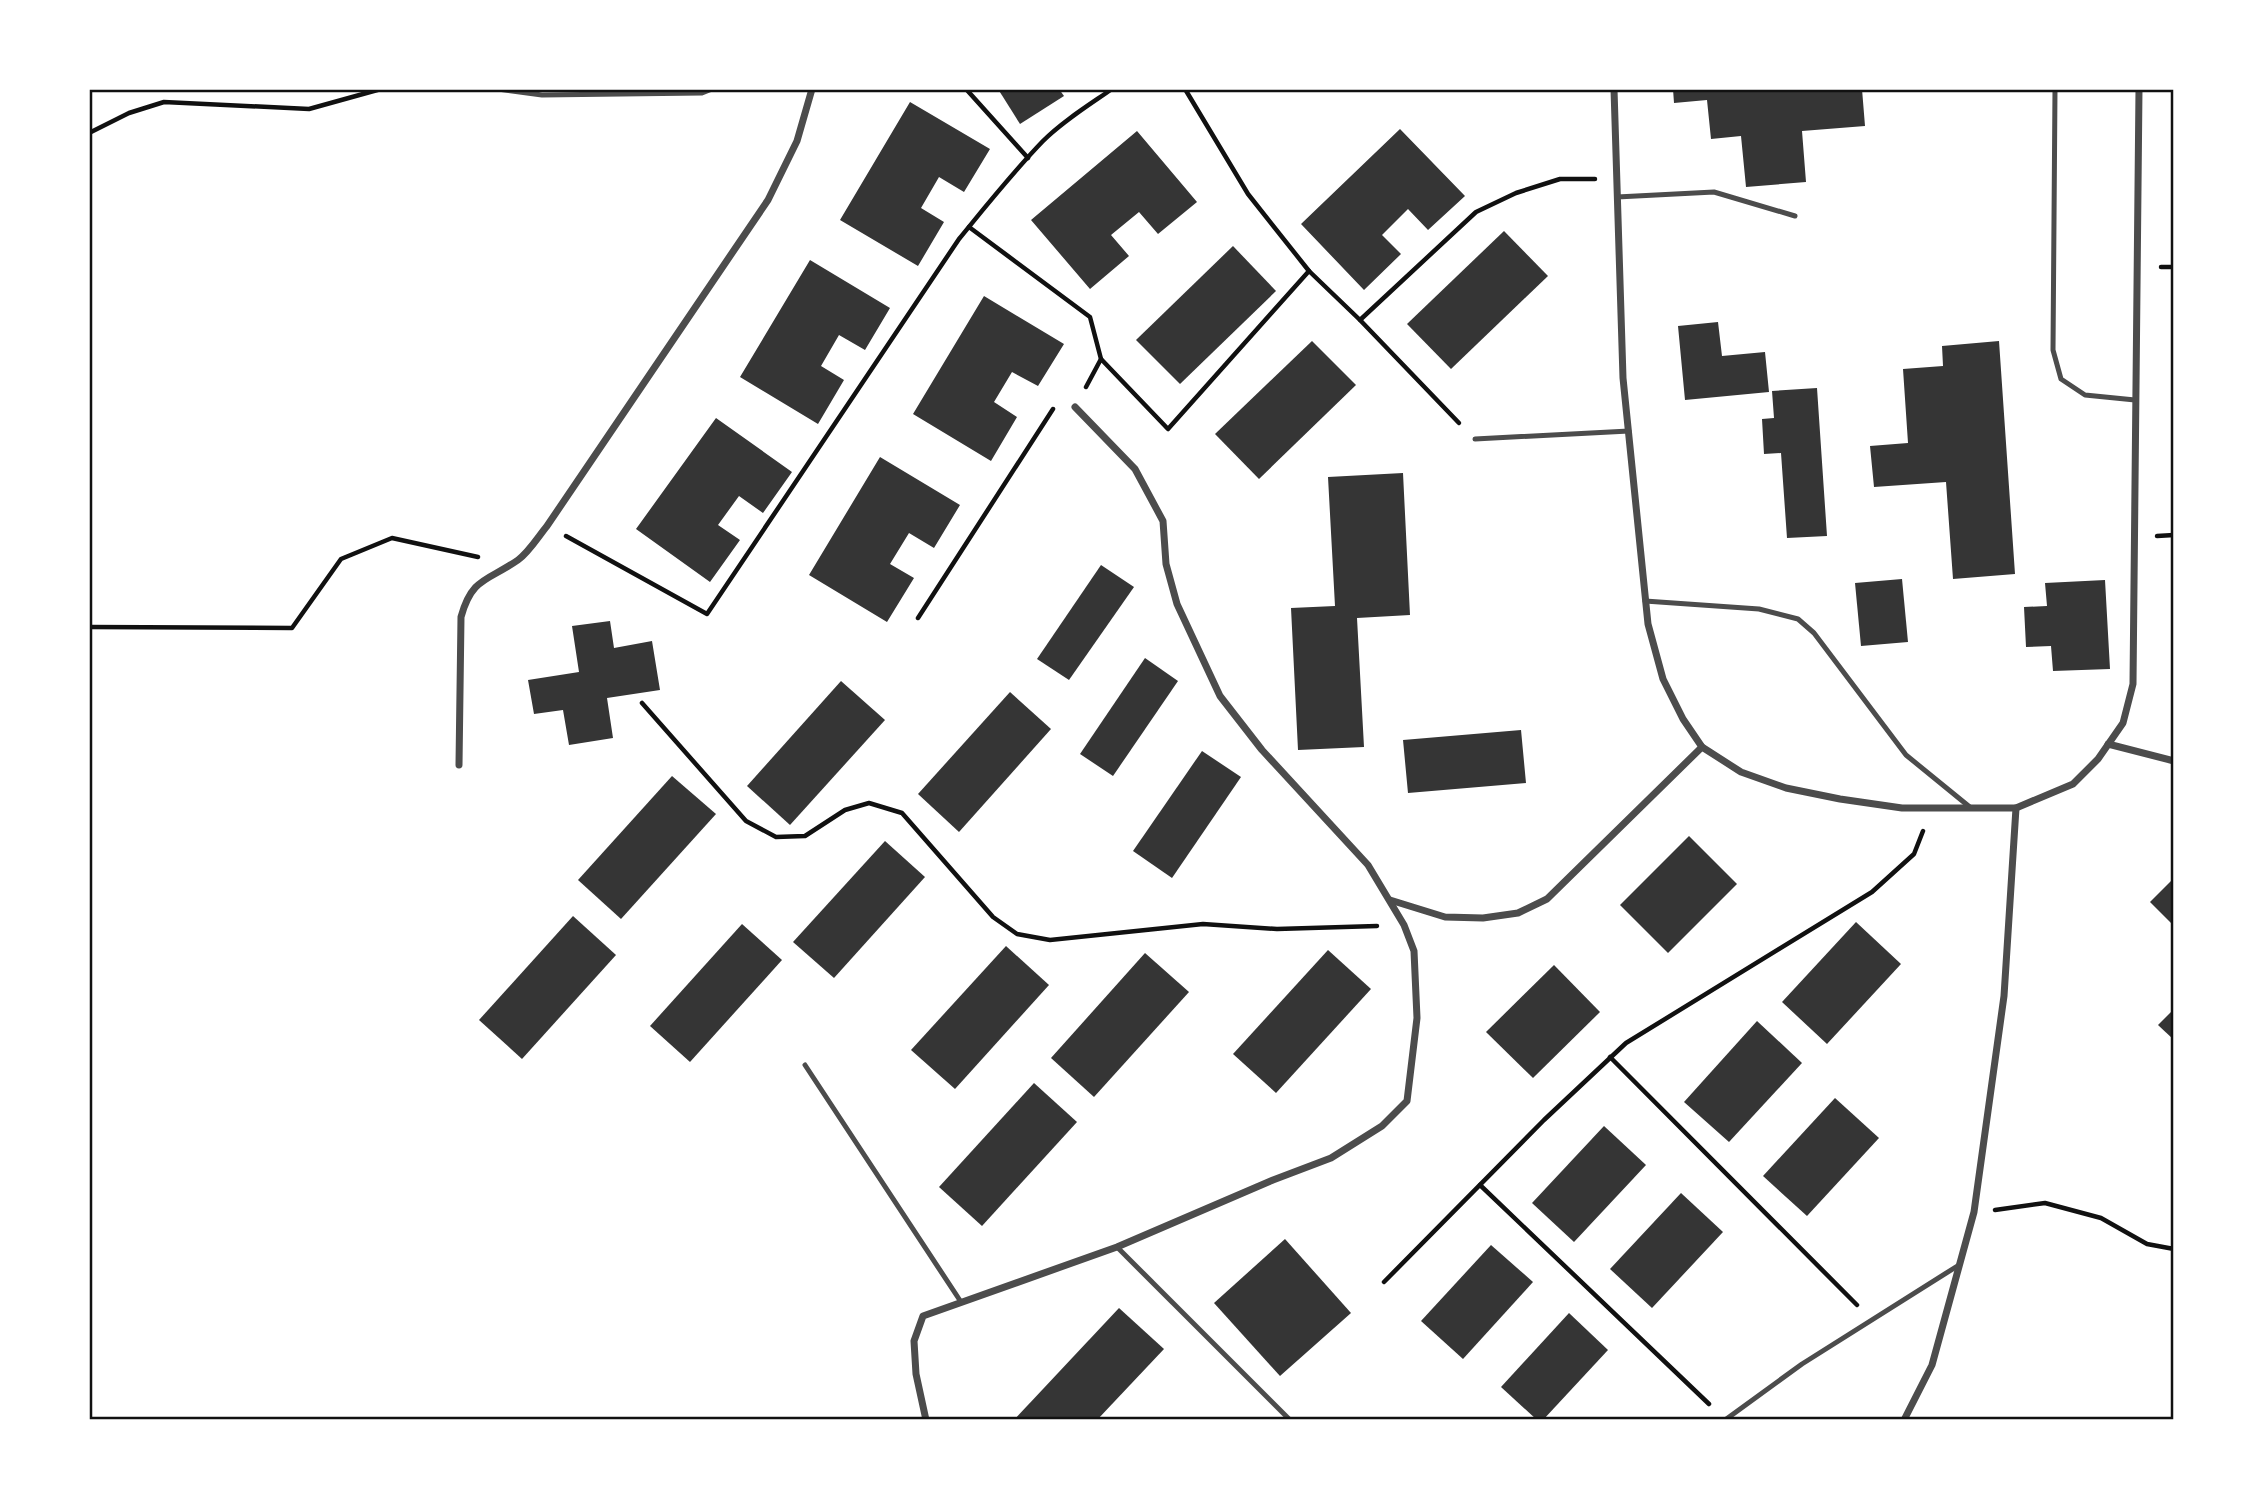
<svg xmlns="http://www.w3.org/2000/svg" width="2263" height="1509" font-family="'Source Sans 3',sans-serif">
<rect width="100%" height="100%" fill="#fff"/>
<g fill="#353535">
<polygon points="998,89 1059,89 1064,96 1020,124"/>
<polygon points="1673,89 1862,89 1865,126 1802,131 1806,182 1746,187 1741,136 1711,139 1707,100 1674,103"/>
<polygon points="910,102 990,149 964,192 939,177 921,208 944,222 918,266 840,220"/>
<polygon points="1400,129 1465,196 1428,230 1408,209 1382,235 1401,254 1364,290 1301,224"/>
<polygon points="1137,131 1197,202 1158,234 1139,212 1111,235 1129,256 1090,289 1031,220"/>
<polygon points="1504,231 1548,276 1451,369 1407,324"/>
<polygon points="1233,246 1276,291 1180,384 1136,340"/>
<polygon points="810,260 890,308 865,350 839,335 821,366 844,380 818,424 740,377"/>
<polygon points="984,296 1064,344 1038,386 1012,372 994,402 1017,417 991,461 913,414"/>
<polygon points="1718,322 1722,356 1765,352 1769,392 1685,400 1678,326"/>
<polygon points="1312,341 1356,385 1259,479 1215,434"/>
<polygon points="1999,341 2015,574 1953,579 1946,482 1874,487 1870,446 1908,443 1903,369 1943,366 1942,346"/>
<polygon points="1817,388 1827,536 1787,538 1781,453 1764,454 1762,419 1774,418 1772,391"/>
<polygon points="716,418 792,472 763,513 739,496 718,525 740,540 710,582 636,529"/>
<polygon points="880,457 960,505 934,548 909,533 890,564 914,578 887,622 809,575"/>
<polygon points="1403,473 1410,615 1357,618 1364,747 1298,750 1291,608 1335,606 1328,477"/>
<polygon points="1101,565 1134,587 1069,680 1037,659"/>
<polygon points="1902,579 1908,642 1861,646 1855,583"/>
<polygon points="2105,580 2110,669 2053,671 2051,646 2026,647 2024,607 2047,606 2045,583"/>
<polygon points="610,621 614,648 652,641 660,690 607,698 613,738 569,745 563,710 534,714 528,680 579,672 572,626"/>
<polygon points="1145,658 1178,681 1113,776 1080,754"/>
<polygon points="841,681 885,720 790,825 747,786"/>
<polygon points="1010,692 1051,729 959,832 918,794"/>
<polygon points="1521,730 1526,783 1408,793 1403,740"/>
<polygon points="1202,751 1241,777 1172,878 1133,851"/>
<polygon points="672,776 716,814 621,919 578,880"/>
<polygon points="1689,836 1737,884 1668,953 1620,905"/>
<polygon points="885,841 925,877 834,978 793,942"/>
<polygon points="2174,878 2174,926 2150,902"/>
<polygon points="573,916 616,955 522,1059 479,1020"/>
<polygon points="1856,922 1901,964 1827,1044 1782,1002"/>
<polygon points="742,924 782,960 690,1062 650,1026"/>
<polygon points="1006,946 1049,985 955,1089 911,1050"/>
<polygon points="1328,950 1371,989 1276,1093 1233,1054"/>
<polygon points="1145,953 1189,992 1094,1097 1051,1058"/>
<polygon points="1554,965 1600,1012 1533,1078 1486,1032"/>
<polygon points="2174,1009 2174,1040 2158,1025"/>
<polygon points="1757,1021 1802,1063 1729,1142 1684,1102"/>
<polygon points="1034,1083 1077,1122 982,1226 939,1187"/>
<polygon points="1835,1098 1879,1138 1807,1216 1763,1176"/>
<polygon points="1604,1126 1646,1165 1574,1242 1532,1203"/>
<polygon points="1681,1193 1723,1232 1652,1308 1610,1269"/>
<polygon points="1285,1239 1351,1313 1280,1376 1214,1303"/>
<polygon points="1491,1245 1533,1282 1463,1359 1421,1321"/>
<polygon points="1119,1308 1164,1349 1097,1420 1014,1420"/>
<polygon points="1569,1313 1608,1350 1543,1420 1537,1420 1501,1387"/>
</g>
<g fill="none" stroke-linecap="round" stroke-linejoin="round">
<g stroke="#111" stroke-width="4.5">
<polyline points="966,89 1028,158"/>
<polyline points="1185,89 1248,194 1309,271"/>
<polyline points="89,133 129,113 164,102 309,109 381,89"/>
<polyline points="969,227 1090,317 1101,359"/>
<polyline points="2161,267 2174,267"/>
<polyline points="1360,320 1459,423"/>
<polyline points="1086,387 1101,359 1168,429 1309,271 1360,320 1476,212 1516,193 1560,179 1595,179"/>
<path d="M 566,536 L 707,614 L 959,239 C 986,206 1013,172 1043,141 C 1063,121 1089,105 1112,89"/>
<polyline points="2157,536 2174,535"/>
<polyline points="918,618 1053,409"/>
<polyline points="89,627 292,628 341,559 392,538 478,557"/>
<polyline points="642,703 746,821 776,837 805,836 845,810 869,803 902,813 993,917 1017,934 1050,940 1203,924 1277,929 1377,926"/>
<polyline points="1610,1057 1857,1305"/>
<polyline points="1480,1185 1709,1404"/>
<polyline points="1995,1210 2045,1203 2101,1218 2147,1244 2174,1249"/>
<polyline points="1384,1282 1544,1120 1626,1043 1872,892 1914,854 1923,831"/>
</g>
<g stroke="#4c4c4c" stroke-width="5">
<polyline points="498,89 542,95 702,93 712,89"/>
<polyline points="2055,89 2053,350 2061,379 2085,395 2135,400"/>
<polyline points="1617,197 1714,192 1795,216"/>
<polyline points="1475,439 1629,431"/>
<polyline points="1645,601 1759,609 1798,619 1814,633 1906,755 1971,808"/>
<polyline points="805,1065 961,1302"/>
<polyline points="1117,1247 1290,1420"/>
<polyline points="1725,1420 1802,1364 1959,1265"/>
</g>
<g stroke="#4c4c4c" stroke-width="7">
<polyline points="1614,89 1623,378 1648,624 1663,679 1683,719 1702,747 1741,772 1786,788 1840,799 1902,808 2016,808 2073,784 2098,759 2123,723 2133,684 2139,89"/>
<polyline points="2108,744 2174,761"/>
<path d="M 459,765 L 461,617 C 472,577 488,581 518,560 C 529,552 538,537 547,526 L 768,200 L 797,141 L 812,89"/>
<polyline points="1390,900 1445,917 1483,918 1518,913 1547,899 1702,747"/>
<polyline points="926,1420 916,1374 914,1341 923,1316 1117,1247 1273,1180 1331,1158 1382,1126 1407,1101 1417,1018 1414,951 1404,925 1368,865 1262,750 1220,696 1177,604 1166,564 1163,521 1135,469 1075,407"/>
<polyline points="1904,1420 1932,1365 1974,1212 2004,996 2016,808"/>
</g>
</g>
<rect width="2263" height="1509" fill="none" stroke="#ffffff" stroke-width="182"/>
<rect x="91" y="91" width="2081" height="1327" fill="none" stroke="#111" stroke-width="2.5"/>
</svg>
